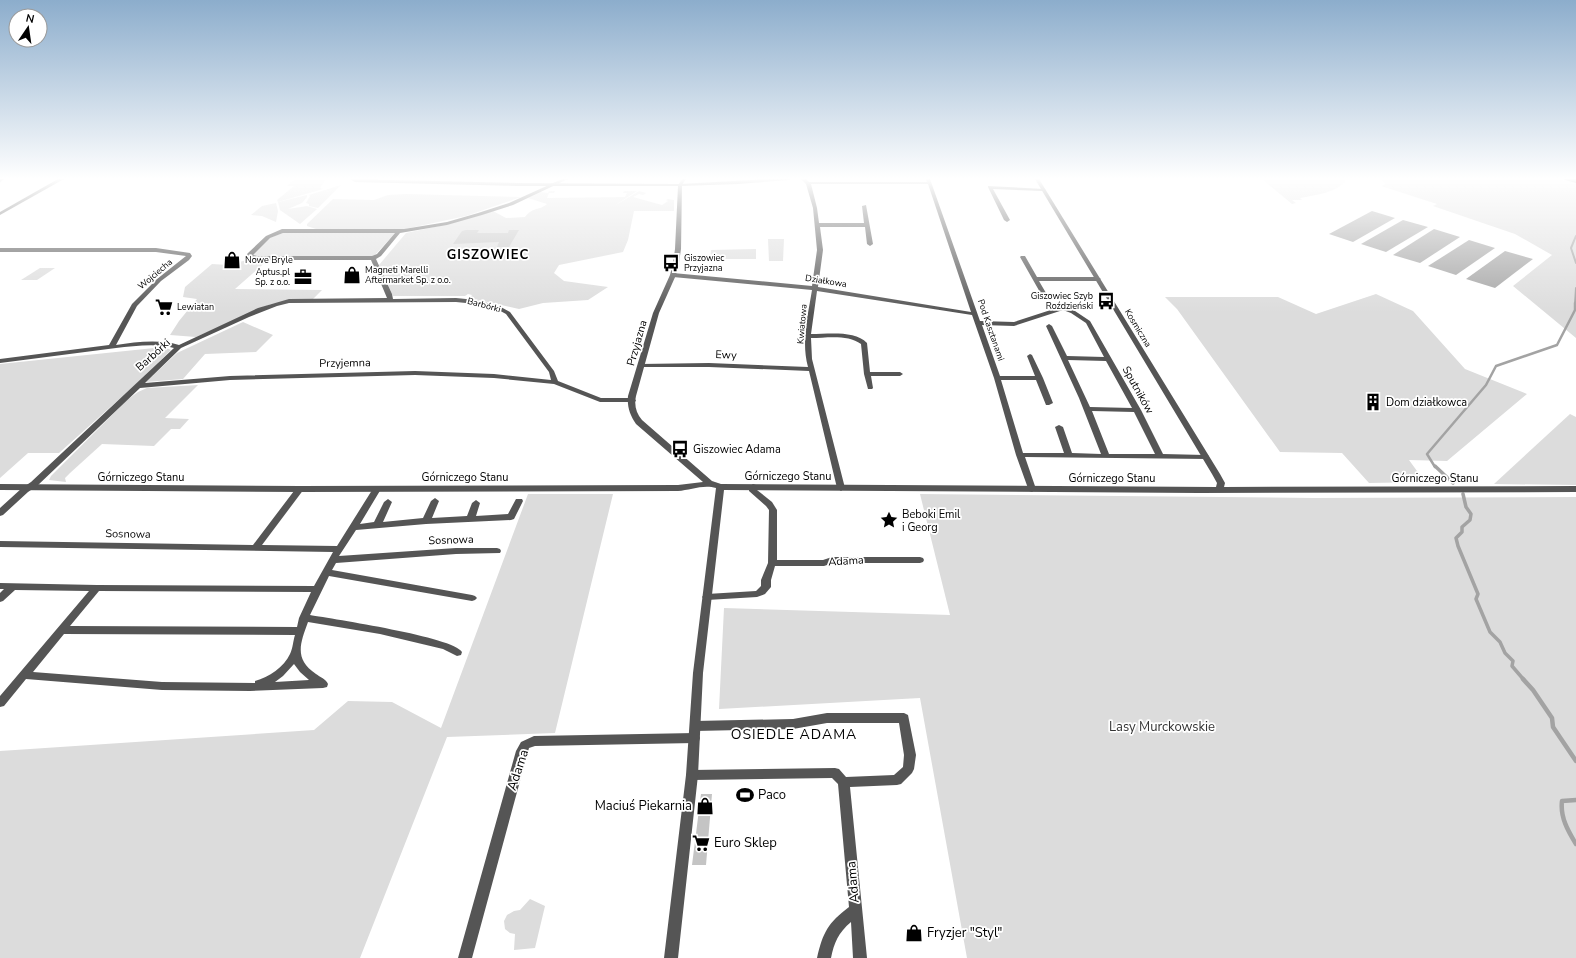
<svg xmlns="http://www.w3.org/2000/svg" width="1576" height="958" font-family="'Nunito Sans',sans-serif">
<rect width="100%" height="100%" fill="#fff"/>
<g fill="#dcdcdc">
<polygon points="295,179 326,179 320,188 323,189 278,202 277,200 294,186 287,186"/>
<path d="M 1262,179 L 1347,179 C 1338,193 1315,195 1300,198 L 1302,200 L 1292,200 L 1296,203 L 1292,204 Z"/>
<polygon points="1382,179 1557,179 1576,183 1576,338 1513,286 1552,255 1515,234 1433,206 1437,204 1381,186 1385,184"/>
<polygon points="341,185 318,208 309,206 309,204 306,203 310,196 309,195"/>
<path d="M 549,191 L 555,191 L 554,193 L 549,193 L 547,198 L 625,197 L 627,193 L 623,193 L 624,191 L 637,191 L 614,206 L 639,191 L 646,193 L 643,195 L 639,194 L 633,197 L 662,205 L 668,201 L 666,200 L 668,199 L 674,200 L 674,211 L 634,211 L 628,240 L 623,252 L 559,265 L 554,273 L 564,281 L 608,287 L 588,300 L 543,303 L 519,309 L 470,298 L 472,295 L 468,294 L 465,296 L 393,296 L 379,265 L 406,233 L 449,224 L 493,211 L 506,218 L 525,217 C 534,206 539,211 547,204 L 528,198 L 540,192 L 548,193 Z"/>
<polygon points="307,195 307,197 302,203 288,209 307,206 317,209 300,224 280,210 278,202"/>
<polygon points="388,195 406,194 521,197 466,216 405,229 316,229 307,226 307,224 333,199 374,200"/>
<polygon points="276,203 278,211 276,222 262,216 251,215 262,206"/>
<polygon points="283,233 395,233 375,255 371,257 257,257 252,255 269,238"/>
<polygon points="768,239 784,239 783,261 769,261"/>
<polygon points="756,249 756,259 710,259 711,250"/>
<polygon points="247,260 268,260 235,289 322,290 313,299 271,304 196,337 170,335 179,321 197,299 183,297 185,287 212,264 228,265"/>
<polygon points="40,268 55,268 37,280 21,280"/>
<polygon points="1376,294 1413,311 1465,369 1527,394 1447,461 1409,460 1425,482 1369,483 1342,453 1280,452 1177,309 1165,297 1278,297 1316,314"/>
<polygon points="243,322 273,335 256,352 205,354 183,379 146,382 177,353"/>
<polygon points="164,347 171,350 135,385 59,453 28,453 0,478 0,364"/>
<polygon points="198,385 165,418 189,419 180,429 171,429 154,446 102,444 70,473 65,478 66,482 49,480 51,476 127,400 138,392 147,388"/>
<polygon points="1570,414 1576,417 1576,485 1494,484"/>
<polygon points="528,494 613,494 555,733 447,737 360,958 0,958 0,751 314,730 348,701 392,702 441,728"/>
<polygon points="920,494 1313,498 1576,497 1576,958 967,958 920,698 719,709 724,608 950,615"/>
<polygon points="530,899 545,906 535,948 514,950 515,934 510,933 505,929 504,921 507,915 514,911 520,910"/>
</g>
<g fill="#a3a3a3">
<polygon points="1372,211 1395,218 1353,242 1329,234"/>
<polygon points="1403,220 1428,227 1386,252 1361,244"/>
<polygon points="1434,229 1460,237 1420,263 1393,255"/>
<polygon points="1469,240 1495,248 1456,275 1428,266"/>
<polygon points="1505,251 1533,259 1495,288 1466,279"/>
</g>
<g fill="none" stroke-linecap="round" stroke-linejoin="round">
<g stroke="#a3a3a3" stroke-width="2">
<polyline points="1576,236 1571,248 1576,263"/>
<polyline points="1575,304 1576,288"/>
</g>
<polyline stroke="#a3a3a3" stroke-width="2.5" points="1435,467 1427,454 1486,385 1496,366 1557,345 1575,310 1575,303"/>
<g stroke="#a3a3a3" stroke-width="3.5">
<polyline points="1435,466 1453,483"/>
<polyline points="1463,494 1466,507 1471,514 1470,520 1462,527 1462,532 1456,538 1458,546 1478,594 1476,599 1490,632 1500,642 1505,653 1513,661 1512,666 1524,680"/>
</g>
<g stroke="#a3a3a3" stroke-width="4.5">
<polyline points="1523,679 1533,690 1552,718 1553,727 1576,761"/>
<path d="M 1576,800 L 1562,801 C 1560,817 1568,831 1576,844"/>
</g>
</g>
<g fill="#c4c4c4">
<polygon points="466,230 479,230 477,233 508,233 509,230 519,230 509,247 497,247 499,242 453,244 462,231"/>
<polygon points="701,794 712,794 706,865 692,865"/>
</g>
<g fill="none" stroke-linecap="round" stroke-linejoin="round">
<g stroke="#dbdbdb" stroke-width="2">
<polygon id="primary" points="0,179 4,179 0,182"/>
</g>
<g stroke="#dbdbdb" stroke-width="2">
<polygon id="motorway" points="1564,179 1576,179 1576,183 1565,180"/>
</g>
<g fill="#555" fill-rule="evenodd">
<polygon points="58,179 64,179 0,215 0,212"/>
<path d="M 562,179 L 568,179 L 513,205 L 482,215 L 447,225 L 400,233 L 381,256 L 376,259 L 392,294 L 393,299 L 456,298 L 476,300 L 499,306 L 510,312 L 554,371 L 558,381 L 601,398 L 632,398 L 636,400 L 635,402 L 600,402 L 554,384 L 494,378 L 415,375 L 230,380 L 140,388 L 37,486 L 28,492 L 3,515 L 0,516 L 0,508 L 22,488 L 31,482 L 174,348 C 157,343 134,346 116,348 C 77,353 39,358 0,363 L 0,359 L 109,345 L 132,304 L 157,279 L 186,256 L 156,252 L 0,252 L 0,248 L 156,248 L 190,253 L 192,256 L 189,260 L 161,281 L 137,306 L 116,345 C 136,342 159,339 179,345 L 258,308 L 289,299 L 387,298 L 371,260 L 256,260 L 247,256 L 247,254 L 266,236 L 282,229 L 404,229 L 447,222 L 478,213 L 509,203 ZM 283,233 L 395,233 L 377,254 L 372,256 L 257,256 L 253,255 L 270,238 ZM 456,302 L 476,304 L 495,308 L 506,314 L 549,372 L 551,380 L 494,374 L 415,371 L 230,376 L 145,383 L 181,348 L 249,317 L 277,306 L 289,303 Z"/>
<polygon points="769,179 791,179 789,180 738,184 680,186 678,185 680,184"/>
<path d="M 801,179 L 806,179 L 809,182 L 927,182 L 926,179 L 930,179 L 980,321 L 1014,322 L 1063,306 L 1075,311 L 1090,321 L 1141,410 L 1163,454 L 1205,455 L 1208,455 L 1209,457 L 1208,459 L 1025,457 L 1036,489 L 1032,492 L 1029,491 L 1016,455 L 994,378 L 972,315 L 817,291 L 811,334 C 828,334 855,330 867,343 L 870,372 L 900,372 L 903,374 L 900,376 L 871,376 L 873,388 L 872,389 L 868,389 L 864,374 L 861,344 C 848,334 826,338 811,338 L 812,359 L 845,488 L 841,491 L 837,488 L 809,371 L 709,367 L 638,367 L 638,365 L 640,364 L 709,363 L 808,367 C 801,342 808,315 812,290 L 673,277 L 670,275 L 673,273 L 812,286 L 817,250 L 813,208 L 806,184 ZM 811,184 L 928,184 L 971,312 L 818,287 L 823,250 L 820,227 L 865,227 L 867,244 L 870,246 L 873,244 L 866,205 L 862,206 L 864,223 L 819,223 L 817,208 ZM 1063,310 L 1071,313 L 1086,323 L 1104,357 L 1067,356 L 1052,326 L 1049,324 L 1046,326 L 1079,398 L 1101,454 L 1072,453 L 1063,427 L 1059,425 L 1055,427 L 1064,453 L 1023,453 L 1001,380 L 1036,380 L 1046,405 L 1049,405 L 1053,403 L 1043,378 L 1032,355 L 1030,354 L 1027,356 L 1035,376 L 1000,376 L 982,325 L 1014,326 ZM 1068,360 L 1106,361 L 1132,408 L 1090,407 ZM 1092,411 L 1134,412 L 1155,454 L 1109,454 Z"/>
<polygon points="988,186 1044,189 1046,190 1044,191 993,189 1010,220 1007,222 1004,220 988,187"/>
<polygon points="1021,256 1025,256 1037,277 1098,277 1101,279 1098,281 1039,281 1046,293 1045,294 1041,294 1020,257"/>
<polygon points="753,484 756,485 757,490 772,502 777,510 777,560 823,560 832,557 920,557 923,558 924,560 923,562 920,563 833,563 824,566 775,566 771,580 771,587 765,594 757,597 707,600 704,599 702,597 704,595 707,594 756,591 761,586 761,580 768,563 769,510 766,506 749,491 749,487"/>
<path d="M 300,486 L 304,489 L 262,545 L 337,546 L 374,487 L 377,486 L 381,489 L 360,524 L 374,522 L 384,502 L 388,499 L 392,502 L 383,522 L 423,518 L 431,501 L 435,498 L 439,501 L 432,518 L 467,516 L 472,503 L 476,500 L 480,503 L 476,516 L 508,514 L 516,499 L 522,499 L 523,501 L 514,519 L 511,520 L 426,524 L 356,530 L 339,556 L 456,548 L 497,548 L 500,549 L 501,551 L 500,553 L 456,554 L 336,563 L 332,570 L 472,595 L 475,596 L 477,598 L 475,600 L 472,601 L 329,576 L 310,615 C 333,619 454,637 462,652 L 461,655 L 457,656 L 443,649 L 380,634 L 308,622 C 300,644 294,659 316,674 C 320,677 326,679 328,684 L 327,687 L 323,688 L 250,691 L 162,690 L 26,679 L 4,706 L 0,707 L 0,696 L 89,591 L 15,590 L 3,601 L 0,602 L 0,593 L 4,589 L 0,589 L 0,583 L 97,585 L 314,586 L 333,552 L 0,547 L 0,541 L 253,545 L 297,487 ZM 99,591 L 311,592 L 299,618 L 297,627 L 70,626 ZM 64,634 L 295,635 C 293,641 293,648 290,654 C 284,667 269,677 255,681 L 255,683 L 162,682 L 33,672 ZM 294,664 L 300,672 L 309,680 L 275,682 L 283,676 Z"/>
<path d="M 827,713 L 904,713 L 908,715 L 916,755 L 914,769 L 912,773 L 901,784 L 897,785 L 850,787 L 867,958 L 853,958 L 851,922 C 838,933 834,943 831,958 L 817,958 C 823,932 828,923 849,907 L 838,784 L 832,778 L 692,780 L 688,779 L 686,775 L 688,771 L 692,770 L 835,768 L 839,769 L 846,777 L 894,775 L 903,767 L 904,755 L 899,723 L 827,723 L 793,729 L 695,731 L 691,729 L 690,726 L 691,723 L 695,721 L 793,719 Z"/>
<polygon points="695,733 699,735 700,738 699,741 695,743 535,746 529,748 472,958 458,958 516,751 521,742 534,736"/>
</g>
<path fill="#555" fill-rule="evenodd" d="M 350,179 L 517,183 L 679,184 L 682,179 L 686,179 L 682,185 L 681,249 L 679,263 L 676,275 L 659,313 L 636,396 C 634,405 636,413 642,420 L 712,481 L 721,484 L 1216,487 L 1217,483 L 1212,474 L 1035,179 L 1039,179 L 1220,474 L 1225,483 L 1224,487 L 1576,486 L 1576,492 L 1199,493 L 724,490 L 703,673 L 698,775 L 678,958 L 664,958 L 686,775 L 693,673 L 716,488 C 704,484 690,490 678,491 L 300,492 L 0,490 L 0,484 L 300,486 L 678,485 L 703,482 L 636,424 C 630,415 627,407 628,396 L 653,313 L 670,275 L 673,263 L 675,249 L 678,186 L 517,186 L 355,182 Z"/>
<use href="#primary" fill="#000" fill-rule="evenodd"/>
<use href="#motorway" fill="#000" fill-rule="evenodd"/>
</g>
<linearGradient id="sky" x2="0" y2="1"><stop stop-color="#8cadcc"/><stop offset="0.57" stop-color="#fff"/><stop offset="1" stop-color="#fff" stop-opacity="0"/></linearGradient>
<rect width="1576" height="313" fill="url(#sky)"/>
<defs>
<g id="shop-bare" transform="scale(1.38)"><path d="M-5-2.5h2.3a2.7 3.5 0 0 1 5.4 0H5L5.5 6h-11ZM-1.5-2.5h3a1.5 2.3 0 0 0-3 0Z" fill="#000" stroke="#fff" stroke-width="2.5" paint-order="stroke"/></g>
<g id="bus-bare" transform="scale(1.38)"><path d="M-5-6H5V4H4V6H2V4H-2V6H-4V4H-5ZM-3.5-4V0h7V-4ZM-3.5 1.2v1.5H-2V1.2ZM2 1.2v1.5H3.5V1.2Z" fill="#000" stroke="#fff" stroke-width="2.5" paint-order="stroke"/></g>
<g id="office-bare" transform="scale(1.38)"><path d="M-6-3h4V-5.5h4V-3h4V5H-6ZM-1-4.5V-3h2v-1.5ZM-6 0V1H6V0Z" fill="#000" stroke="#fff" stroke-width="2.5" paint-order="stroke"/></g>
<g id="supermarket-bare" transform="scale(1.38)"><path d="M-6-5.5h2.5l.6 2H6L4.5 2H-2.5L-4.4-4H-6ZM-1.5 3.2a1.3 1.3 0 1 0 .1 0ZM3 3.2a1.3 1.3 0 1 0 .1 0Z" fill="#000" stroke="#fff" stroke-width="2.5" paint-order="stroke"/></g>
<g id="building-bare" transform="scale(1.38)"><path d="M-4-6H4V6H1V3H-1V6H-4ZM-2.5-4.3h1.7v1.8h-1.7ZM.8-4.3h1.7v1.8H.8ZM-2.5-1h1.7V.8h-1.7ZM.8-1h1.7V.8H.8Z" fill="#000" stroke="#fff" stroke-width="2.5" paint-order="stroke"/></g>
<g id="sight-bare" transform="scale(1.38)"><path d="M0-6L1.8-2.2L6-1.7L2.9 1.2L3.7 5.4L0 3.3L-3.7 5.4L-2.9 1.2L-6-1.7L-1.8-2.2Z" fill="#000" stroke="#fff" stroke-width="2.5" paint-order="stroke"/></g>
<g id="stadium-bare" transform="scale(1.38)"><path d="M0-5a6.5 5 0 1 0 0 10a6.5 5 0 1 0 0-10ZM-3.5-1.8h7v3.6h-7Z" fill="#000" stroke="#fff" stroke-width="2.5" paint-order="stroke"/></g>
</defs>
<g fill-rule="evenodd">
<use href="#shop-bare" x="232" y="260"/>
<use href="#bus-bare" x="671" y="263"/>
<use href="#shop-bare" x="352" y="275"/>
<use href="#office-bare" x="303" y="277"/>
<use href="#bus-bare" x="1106" y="301"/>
<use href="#supermarket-bare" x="164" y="307"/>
<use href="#building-bare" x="1373" y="402"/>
<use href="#bus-bare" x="680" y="449"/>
<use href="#sight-bare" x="889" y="520"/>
<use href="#stadium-bare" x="745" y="795"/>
<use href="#shop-bare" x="705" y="806"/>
<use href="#supermarket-bare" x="701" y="843"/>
<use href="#shop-bare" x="914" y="933"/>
</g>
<g text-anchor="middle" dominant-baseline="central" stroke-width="3.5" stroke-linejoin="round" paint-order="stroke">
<g font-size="9" fill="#000" stroke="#fff" text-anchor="start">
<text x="684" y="258">Giszowiec<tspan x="684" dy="10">Przyjazna</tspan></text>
<text x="245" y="260">Nowe Bryle</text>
<text x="365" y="270">Magneti Marelli<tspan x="365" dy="10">Aftermarket Sp. z o.o.</tspan></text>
<text x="290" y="272" text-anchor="end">Aptus.pl<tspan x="290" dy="10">Sp. z o.o.</tspan></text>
<text x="1093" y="296" text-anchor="end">Giszowiec Szyb<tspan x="1093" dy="10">Roździeński</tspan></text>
<text x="177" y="307">Lewiatan</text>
</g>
<g font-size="9" fill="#000" stroke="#fff">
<text transform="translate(155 274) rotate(-40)">Wojciecha</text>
<text transform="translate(826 281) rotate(9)">Działkowa</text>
<text transform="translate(484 305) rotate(15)">Barbórki</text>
<text transform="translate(802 324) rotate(-85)">Kwiatowa</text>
<text transform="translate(1138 328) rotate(59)">Kosmiczna</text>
<text transform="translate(991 330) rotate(71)">Pod Kasztanami</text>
</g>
<g font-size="11" fill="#000" stroke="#fff">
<text transform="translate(637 343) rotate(-74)">Przyjazna</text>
<text transform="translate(153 355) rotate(-42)">Barbórki</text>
<text transform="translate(726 355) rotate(2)">Ewy</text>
<text transform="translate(345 363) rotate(-1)">Przyjemna</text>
<text transform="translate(1138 390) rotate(61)">Sputników</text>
<text x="788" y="476">Górniczego Stanu</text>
<text x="141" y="477">Górniczego Stanu</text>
<text x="465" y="477">Górniczego Stanu</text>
<text x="1112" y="478">Górniczego Stanu</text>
<text x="1435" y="478">Górniczego Stanu</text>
<text transform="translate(128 534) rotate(1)">Sosnowa</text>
<text transform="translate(451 540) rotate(-2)">Sosnowa</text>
<text transform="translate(846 561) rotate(-3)">Adama</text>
</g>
<g font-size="11" fill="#000" stroke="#fff" text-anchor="start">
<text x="1386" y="402">Dom działkowca</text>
<text x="693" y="449">Giszowiec Adama</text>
<text x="902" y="514">Beboki Emil<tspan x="902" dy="13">i Georg</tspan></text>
</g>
<g font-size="13" font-weight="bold" letter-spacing="1" fill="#000" stroke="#fff">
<text x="488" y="255">GISZOWIEC</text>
</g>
<g font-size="13" fill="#333" stroke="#fff">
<text x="1162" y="727">Lasy Murckowskie</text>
</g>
<g font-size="13" fill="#000" stroke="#fff">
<text transform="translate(518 770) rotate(-72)">Adama</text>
<text transform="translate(853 882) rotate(-95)">Adama</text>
</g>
<g font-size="13" fill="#000" stroke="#fff" text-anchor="start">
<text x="758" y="795">Paco</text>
<text x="692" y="806" text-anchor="end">Maciuś Piekarnia</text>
<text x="714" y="843">Euro Sklep</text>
<text x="927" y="933">Fryzjer "Styl"</text>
</g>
<g font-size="14" letter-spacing="1" fill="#000" stroke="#fff">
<text x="794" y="734">OSIEDLE ADAMA</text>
</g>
</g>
<g transform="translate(28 28) rotate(13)"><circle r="19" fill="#ffffff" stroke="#999999"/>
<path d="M0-3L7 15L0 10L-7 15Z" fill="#000000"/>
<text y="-6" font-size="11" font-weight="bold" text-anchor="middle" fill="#000000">N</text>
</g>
</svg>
